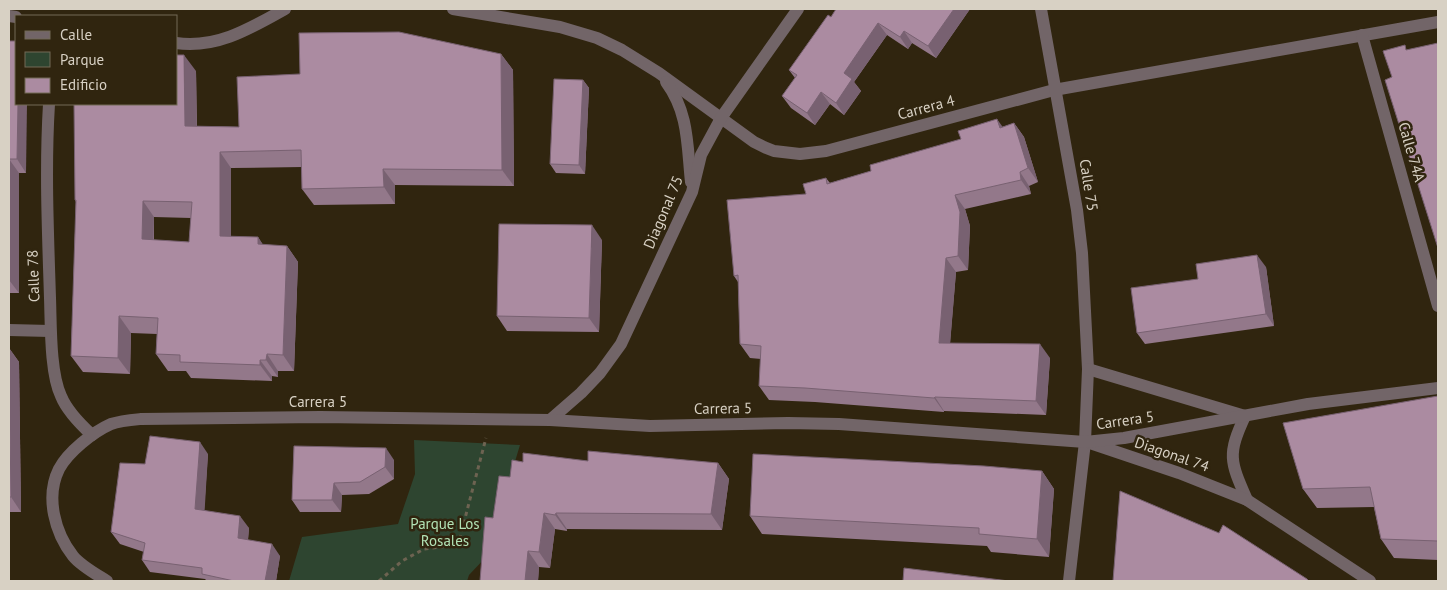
<svg xmlns="http://www.w3.org/2000/svg" width="1447" height="590" font-family="'PT Sans',sans-serif">
<rect width="100%" height="100%" fill="#30250f"/>
<polygon fill="#2e4530" points="414,440 520,445 486,557 469,575 467,581 289,581 302,537 398,524 415,474"/>
<g fill="none" stroke-linecap="round" stroke-linejoin="round">
<polyline stroke="#6d6351" stroke-width="3" stroke-dasharray="4 4" stroke-linecap="butt" points="379,581 402,561 424,549 458,545 486,438"/>
<g stroke="#726568" stroke-width="12">
<polyline points="453,9 560,27 597,38 622,50 659,73 754,142 764,147 774,151 800,154 826,151 1054,90 1438,22"/>
<polyline points="1041,9 1077,210 1082,253 1088,369 1085,442 1069,581"/>
<polyline points="9,16 16,17"/>
<polyline points="1362,35 1438,306"/>
<path d="M 176,43 C 217,49 251,28 285,9"/>
<path d="M 666,82 C 689,113 687,145 691,182"/>
<path d="M 49,104 C 45,169 48,233 50,298 C 51,325 50,373 61,396 C 67,411 80,424 92,435"/>
<polyline points="9,330 50,331"/>
<path d="M 1088,369 L 1245,416 C 1227,455 1230,461 1247,500"/>
<polyline points="550,420 581,393 600,373 621,344 692,192 701,155 721,118 798,9"/>
<polyline points="1090,443 1179,473 1247,500 1370,581"/>
<path d="M 107,581 C 96,574 81,566 73,556 C 55,533 45,497 59,469 C 68,452 93,432 111,424 C 120,421 131,420 141,419 L 320,417 L 550,420 L 650,426 L 788,423 L 839,424 L 1085,442 L 1124,438 L 1308,404 L 1438,388"/>
</g>
</g>
<g fill="#93788a" fill-rule="evenodd">
<polygon points="970,9 936,58 912,43 908,49 887,35 854,82 861,91 844,115 830,104 815,125 791,108 782,96 795,78 789,70 831,17"/>
<polygon points="9,41 26,173 19,173 19,293 9,293"/>
<path d="M 501,54 L 513,70 L 514,186 L 395,185 L 395,204 L 314,205 L 302,189 L 302,167 L 231,168 L 231,237 L 258,237 L 263,245 L 287,246 L 298,262 L 294,371 L 278,371 L 278,377 L 272,376 L 272,381 L 191,378 L 186,371 L 168,371 L 156,354 L 157,334 L 131,333 L 130,374 L 83,372 L 71,356 L 76,202 L 75,200 L 196,71 L 197,126 L 239,127 L 300,74 ZM 154,217 L 191,218 L 189,242 L 154,240 Z"/>
<polygon points="583,80 589,88 585,174 556,173 550,164"/>
<polygon points="1014,123 1024,137 1038,182 1029,186 1031,194 965,209 970,226 968,270 956,272 950,343 1050,358 1046,415 944,411 944,412 815,402 769,400 759,386 761,359 750,358 740,344 738,282 734,276 806,194 826,178 830,183 871,171"/>
<polygon points="602,240 599,332 507,331 497,316"/>
<polygon points="1266,267 1274,326 1145,344 1137,333 1198,279"/>
<polygon points="9,348 19,362 21,512 9,512"/>
<polygon points="1438,396 1438,560 1394,558 1381,539 1374,507 1317,508 1303,489"/>
<polygon points="294,446 394,460 394,479 369,494 342,495 341,512 300,512 292,500"/>
<polygon points="208,454 204,510 249,528 248,540 280,556 276,581 207,581 205,579 150,572 142,560 144,552 120,544 111,532 145,464"/>
<polygon points="588,461 718,463 729,479 722,530 567,529 567,531 555,529 550,568 539,567 538,581 480,581 493,518 510,477 523,462"/>
<polygon points="1042,471 1054,489 1049,557 991,552 987,546 762,534 750,516"/>
</g>
<g fill="#786171">
<polygon points="954,9 970,9 936,58 928,46"/>
<polygon points="878,23 887,35 854,82 861,91 844,115 836,103 844,73"/>
<polygon points="904,31 912,43 908,49 900,37"/>
<polygon points="501,54 513,70 514,186 502,170"/>
<polygon points="184,55 196,71 197,142 185,126"/>
<polygon points="583,80 589,88 585,174 579,165"/>
<polygon points="821,92 830,104 815,125 807,113"/>
<polygon points="18,104 27,104 26,173 17,159"/>
<polygon points="997,119 1007,133 1000,128"/>
<polygon points="1014,123 1024,137 1038,182 1028,168"/>
<polygon points="220,152 231,168 231,253 220,236"/>
<polygon points="9,159 19,173 19,293 9,280"/>
<polygon points="383,169 395,185 395,204 384,187"/>
<polygon points="1020,172 1029,186 1031,194 1021,180"/>
<polygon points="955,195 965,209 970,226 968,270 958,256"/>
<polygon points="143,201 154,217 153,256 142,239"/>
<polygon points="592,225 602,240 599,332 589,318"/>
<polygon points="258,237 269,254 258,244"/>
<polygon points="287,246 298,262 294,371 283,355"/>
<polygon points="1257,255 1266,267 1274,326 1266,314"/>
<polygon points="946,258 956,272 949,357 939,343"/>
<polygon points="119,316 131,333 130,374 118,358"/>
<polygon points="1040,344 1050,358 1046,415 1036,401"/>
<polygon points="9,348 19,362 21,512 11,497"/>
<polygon points="267,354 278,371 278,377 266,360"/>
<polygon points="260,360 272,376 272,381 260,365"/>
<polygon points="935,397 944,411 944,412 934,398"/>
<polygon points="200,442 208,454 204,521 195,509"/>
<polygon points="386,448 394,460 394,479 385,467"/>
<polygon points="718,463 729,479 722,530 711,514"/>
<polygon points="1042,471 1054,489 1049,557 1037,539"/>
<polygon points="334,483 342,495 341,512 332,500"/>
<polygon points="544,513 555,529 550,568 539,552"/>
<polygon points="556,513 567,529 567,531 555,515"/>
<polygon points="240,516 249,528 247,550 238,538"/>
<polygon points="272,544 280,556 276,581 265,581"/>
<polygon points="528,551 539,567 538,581 525,581"/>
</g>
<g fill="#ab8ba1" stroke="#786171" fill-rule="evenodd">
<polygon points="836,9 954,9 928,46 904,31 900,37 878,23 844,73 852,79 836,103 821,92 807,113 782,96 797,75 789,70 828,15 831,17"/>
<path d="M 399,32 L 501,54 L 502,170 L 383,169 L 384,187 L 302,189 L 301,150 L 220,152 L 220,236 L 258,237 L 258,244 L 287,246 L 283,355 L 267,354 L 266,360 L 260,360 L 260,365 L 180,362 L 180,355 L 156,354 L 158,318 L 119,316 L 118,358 L 71,356 L 76,200 L 75,200 L 74,104 L 176,104 L 176,55 L 184,55 L 185,126 L 239,127 L 237,77 L 300,74 L 299,33 ZM 143,201 L 192,202 L 189,242 L 142,239 Z"/>
<polygon points="9,41 16,41 16,104 18,104 17,159 9,159 9,280"/>
<polygon points="1438,43 1438,248 1385,80 1392,77 1383,51 1405,45 1406,50"/>
<polygon points="554,79 583,80 579,165 550,164"/>
<polygon points="997,119 1000,128 1014,123 1028,168 1020,172 1021,180 955,195 960,212 958,256 946,258 939,343 1040,344 1036,401 935,397 934,398 805,388 759,386 761,346 740,344 738,275 734,276 727,200 806,194 803,184 826,178 827,184 871,171 870,165 961,139 958,131"/>
<polygon points="499,224 592,225 589,318 497,316"/>
<polygon points="1257,255 1266,314 1137,333 1131,288 1198,279 1196,264"/>
<polygon points="9,361 11,497 9,497"/>
<polygon points="1438,396 1438,541 1381,539 1370,487 1303,489 1283,423"/>
<polygon points="150,436 200,442 195,509 240,516 238,538 272,544 265,581 234,581 202,574 202,568 142,560 145,543 111,532 120,463 145,464"/>
<polygon points="294,446 386,448 385,467 360,482 334,483 332,500 292,500"/>
<polygon points="588,451 718,463 711,514 556,513 555,515 544,513 539,552 528,551 525,581 480,581 485,517 493,518 499,476 510,477 512,460 523,462 523,453 588,461"/>
<polygon points="753,454 984,466 1042,471 1037,539 979,534 979,528 750,516"/>
<polygon points="1120,491 1219,533 1223,525 1307,579 1309,581 1113,581"/>
<polygon points="904,568 1009,581 903,581"/>
</g>
<g text-anchor="middle" dominant-baseline="central" stroke-width="5" stroke-linejoin="round" paint-order="stroke">
<g font-size="15" fill="#d8d1c4" stroke="#30250f">
<text transform="translate(926 107) rotate(-15)">Carrera 4</text>
<text transform="translate(1412 152) rotate(74)">Calle 74A</text>
<text transform="translate(1089 185) rotate(81)">Calle 75</text>
<text transform="translate(663 212) rotate(-67)">Diagonal 75</text>
<text transform="translate(33 276) rotate(-92)">Calle 78</text>
<text x="318" y="401">Carrera 5</text>
<text transform="translate(723 408) rotate(-1)">Carrera 5</text>
<text transform="translate(1125 420) rotate(-8)">Carrera 5</text>
<text transform="translate(1172 454) rotate(19)">Diagonal 74</text>
</g>
<g font-size="15" fill="#b2e2b5" stroke="#30250f">
<text x="445" y="523">Parque Los<tspan x="445" dy="17">Rosales</tspan></text>
</g>
</g>
<rect width="1447" height="590" fill="none" stroke="#d8d1c4" stroke-width="20"/>
<rect x="15" y="15" width="162" height="90" fill="#30250f" stroke="#736a57"/>
<rect x="25" y="31" width="25" height="8" fill="#726568" stroke="#736a57"/>
<text x="60" y="40" font-size="15" fill="#d8d1c4">Calle</text>
<rect x="25" y="52" width="25" height="15" fill="#2e4530" stroke="#736a57"/>
<text x="60" y="65" font-size="15" fill="#d8d1c4">Parque</text>
<rect x="25" y="78" width="25" height="15" fill="#ab8ba1" stroke="#736a57"/>
<text x="60" y="90" font-size="15" fill="#d8d1c4">Edificio</text>
</svg>
